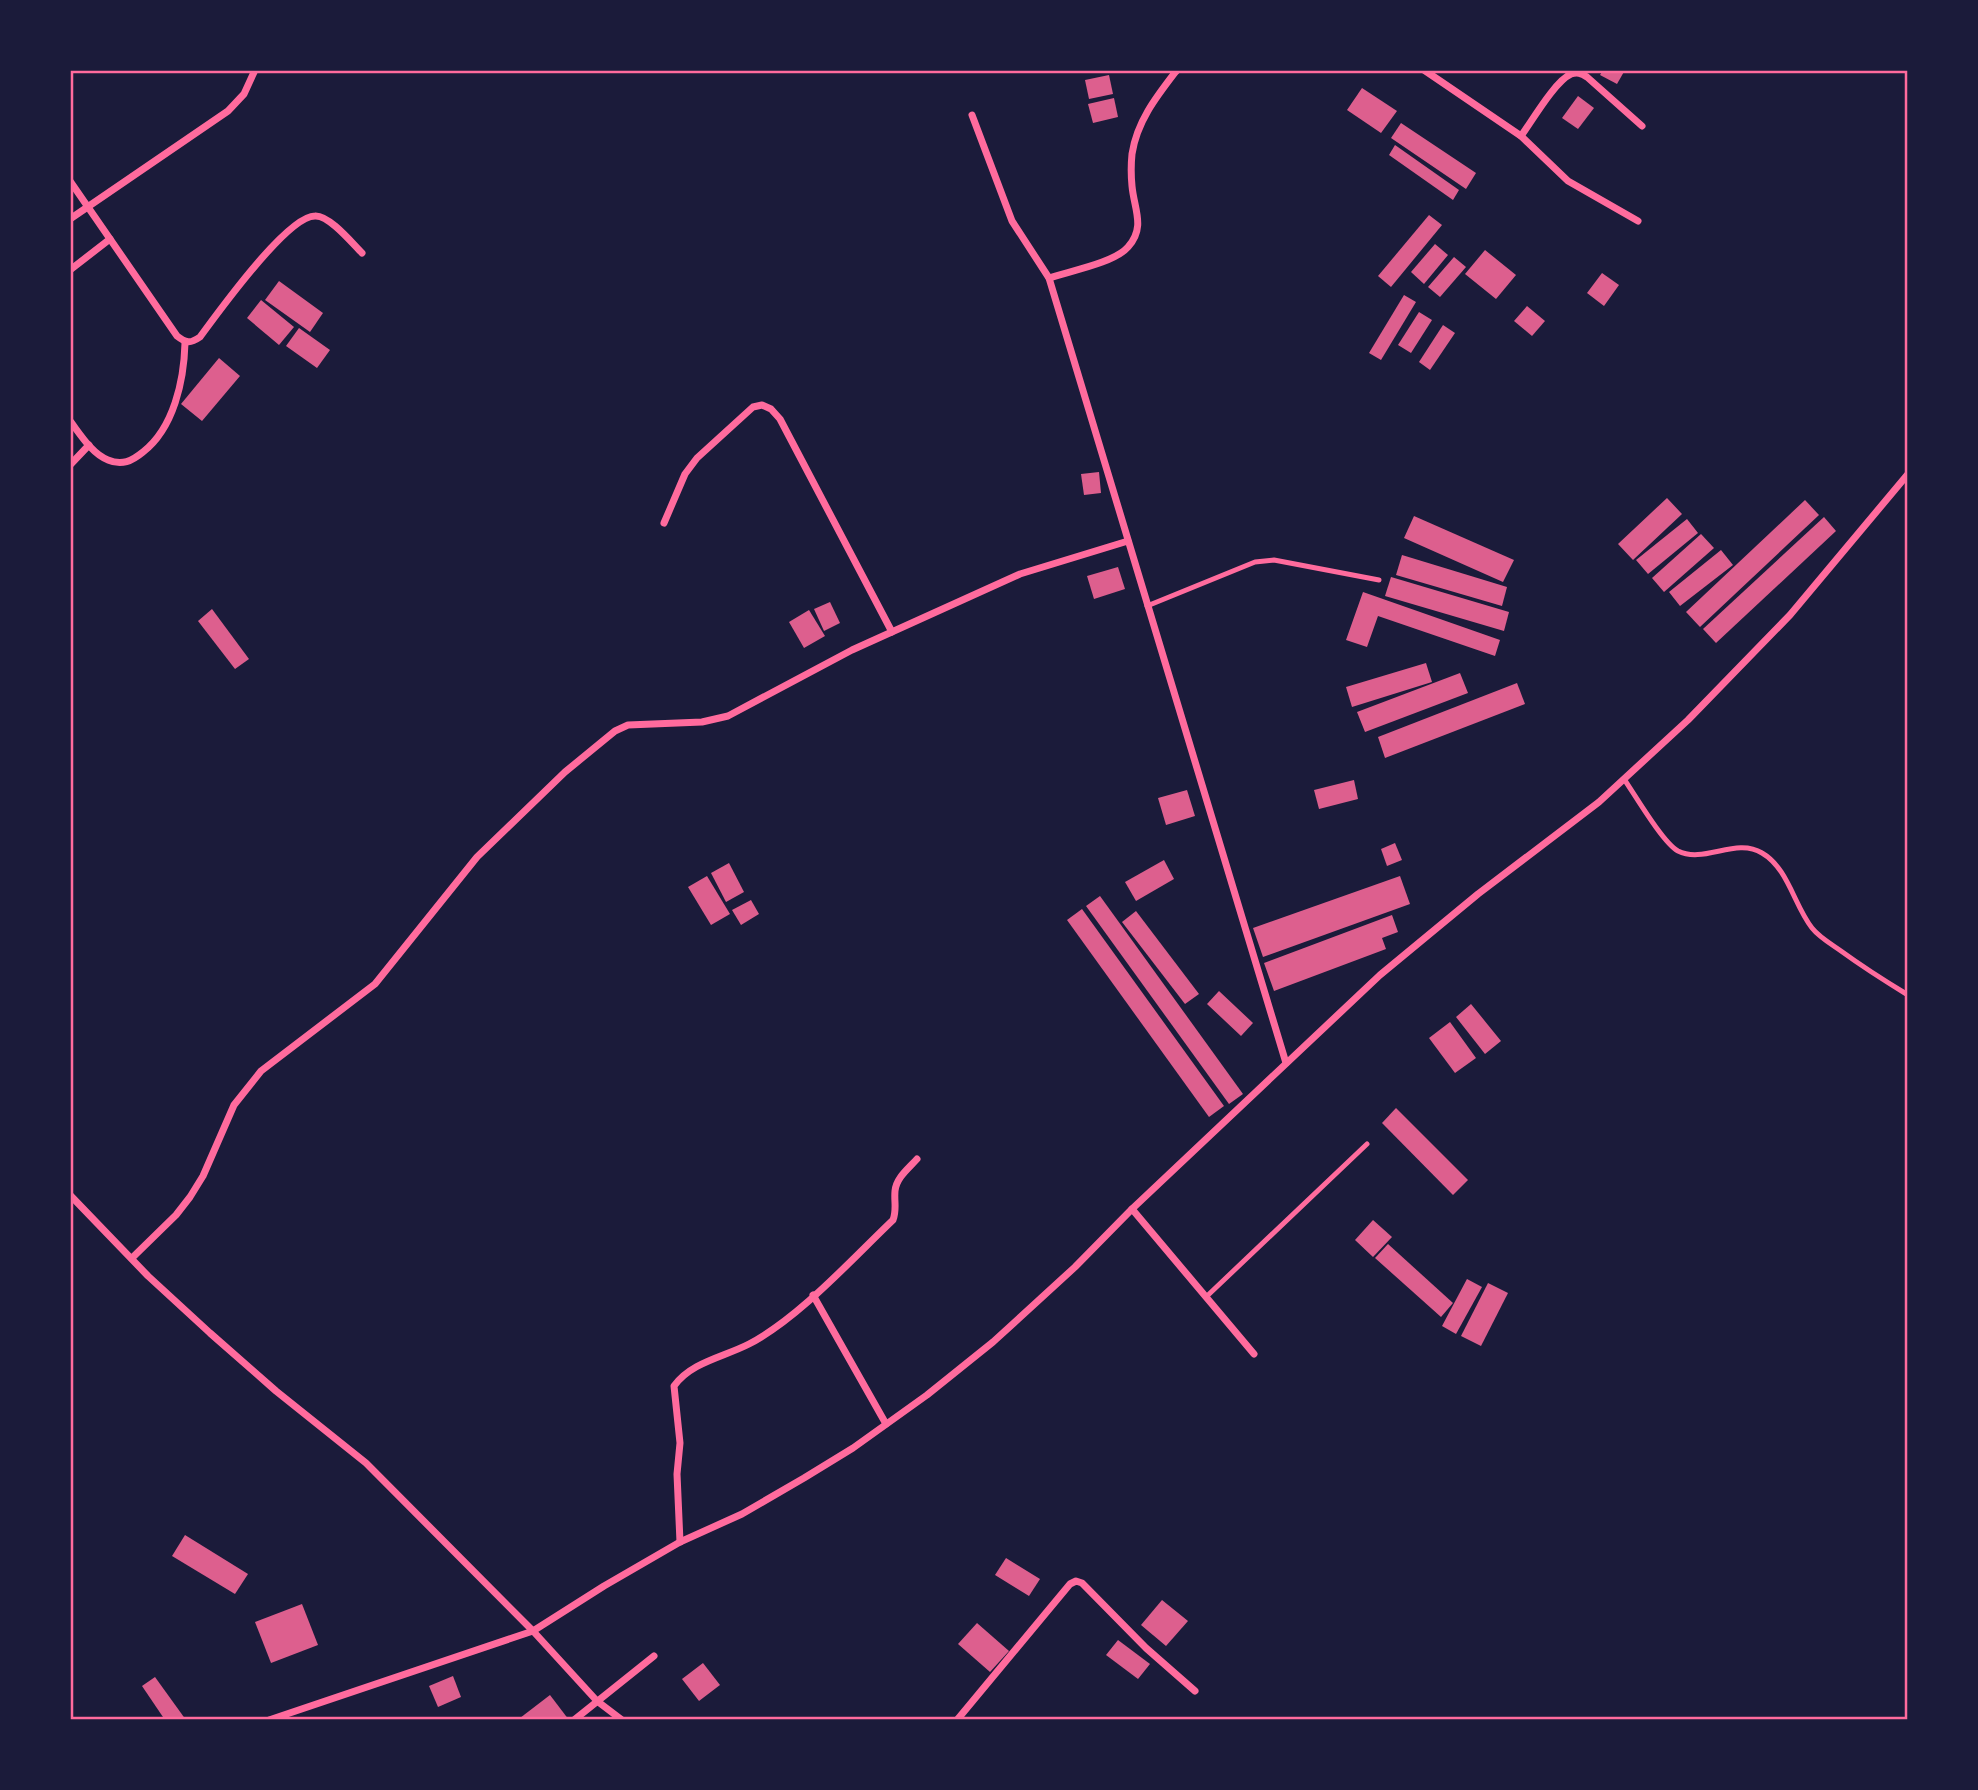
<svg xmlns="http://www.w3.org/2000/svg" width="1978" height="1790" font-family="'PT Sans',sans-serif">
<rect width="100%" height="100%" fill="#1b1b3a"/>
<g fill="#dd5f8e">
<polygon points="1603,70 1625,70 1617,84 1600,75"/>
<polygon points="1109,75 1113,94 1089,99 1085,80"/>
<polygon points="1362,88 1397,111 1381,133 1347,110"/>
<polygon points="1578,96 1594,108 1578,129 1562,118"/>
<polygon points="1114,98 1118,117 1093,123 1088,104"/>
<polygon points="1401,123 1476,173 1466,189 1391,138"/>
<polygon points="1395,145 1459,190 1453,200 1389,155"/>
<polygon points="1429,215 1442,225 1391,287 1378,276"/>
<polygon points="1435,244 1448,255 1424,284 1411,272"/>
<polygon points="1485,250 1516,275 1496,299 1465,274"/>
<polygon points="1454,257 1466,267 1440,297 1428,287"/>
<polygon points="1602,273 1619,285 1604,306 1587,293"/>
<polygon points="279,281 323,313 310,332 265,300"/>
<polygon points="1404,295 1416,302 1381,360 1369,353"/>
<polygon points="261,300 294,327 279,345 247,318"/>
<polygon points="1527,306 1545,321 1532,336 1514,321"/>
<polygon points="1419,312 1432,320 1411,353 1398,345"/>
<polygon points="1443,325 1455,333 1430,370 1419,362"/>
<polygon points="299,328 330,350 317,368 286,346"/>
<polygon points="219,358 240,376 202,421 181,404"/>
<polygon points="1099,472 1101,493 1084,495 1081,474"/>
<polygon points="1667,498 1682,514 1633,560 1618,544"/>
<polygon points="1805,500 1819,515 1700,627 1686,612"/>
<polygon points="1414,516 1514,560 1503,582 1404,538"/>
<polygon points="1824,517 1836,531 1716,643 1703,629"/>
<polygon points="1687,519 1698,533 1648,574 1636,560"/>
<polygon points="1701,534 1714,548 1664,592 1652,578"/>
<polygon points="1721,550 1733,565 1680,606 1669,592"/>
<polygon points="1402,555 1507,587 1502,606 1396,575"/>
<polygon points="1118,567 1125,589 1094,599 1087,576"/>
<polygon points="1391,577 1509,612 1504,631 1385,596"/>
<polygon points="1363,592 1500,640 1495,656 1378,616 1367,647 1346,640"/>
<polygon points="830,602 840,623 824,631 814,609"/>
<polygon points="212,609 249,659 235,669 198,621"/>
<polygon points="809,610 825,636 804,648 789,622"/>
<polygon points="1426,663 1432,682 1352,707 1346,687"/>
<polygon points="1460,673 1468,693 1365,732 1357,712"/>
<polygon points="1517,683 1525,704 1385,758 1378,737"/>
<polygon points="1354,780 1358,799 1319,809 1314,790"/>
<polygon points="1187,790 1195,816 1166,825 1158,798"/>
<polygon points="1395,843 1402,860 1387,866 1381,849"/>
<polygon points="1164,860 1174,879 1136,901 1125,882"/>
<polygon points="729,863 744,892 726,902 711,873"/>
<polygon points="707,876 730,914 711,925 688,887"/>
<polygon points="1400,876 1410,904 1263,957 1253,928"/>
<polygon points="1100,896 1243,1094 1229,1104 1086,906"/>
<polygon points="751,900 759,914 741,925 732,910"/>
<polygon points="1082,909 1224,1106 1209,1117 1067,920"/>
<polygon points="1136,911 1199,994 1185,1004 1122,922"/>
<polygon points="1392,915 1398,932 1382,938 1386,949 1274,991 1264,963"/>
<polygon points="1219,991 1253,1023 1241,1036 1207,1004"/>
<polygon points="1471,1004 1501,1041 1485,1054 1456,1017"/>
<polygon points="1450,1022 1476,1058 1455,1073 1429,1038"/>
<polygon points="1396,1108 1468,1180 1453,1195 1382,1123"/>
<polygon points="1373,1220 1392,1237 1373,1257 1355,1240"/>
<polygon points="1388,1244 1453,1303 1441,1317 1375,1258"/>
<polygon points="1467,1279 1482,1287 1456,1334 1442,1326"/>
<polygon points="1488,1283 1508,1293 1481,1346 1461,1336"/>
<polygon points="185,1535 248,1574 235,1594 172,1556"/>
<polygon points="1006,1558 1040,1579 1029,1596 995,1575"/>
<polygon points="1162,1600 1188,1621 1166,1646 1141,1625"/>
<polygon points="302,1604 318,1645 271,1663 255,1622"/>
<polygon points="977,1623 1009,1651 990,1672 958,1644"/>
<polygon points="1118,1640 1150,1664 1138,1679 1106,1655"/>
<polygon points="703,1663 720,1685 699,1701 682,1679"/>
<polygon points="453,1676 461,1697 438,1707 429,1686"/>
<polygon points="155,1677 186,1720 165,1720 142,1686"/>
<polygon points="550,1695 569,1720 522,1720 520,1718"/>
</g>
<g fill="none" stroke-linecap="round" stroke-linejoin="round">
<g stroke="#ff6b9d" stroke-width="5">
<polyline points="1147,606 1255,562 1274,560 1379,580"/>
<path d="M 1624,779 C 1635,795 1663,843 1678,851 C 1704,864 1736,837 1762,853 C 1788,868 1794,905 1812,928 C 1819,937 1831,944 1841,951 C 1863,967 1885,981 1908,995"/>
<polyline points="1206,1297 1367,1144"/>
</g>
<g stroke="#ff6b9d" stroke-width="7">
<polyline points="1424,70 1521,136 1568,181 1638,221"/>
<polyline points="972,115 1012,221 1049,278 1286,1063"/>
<path d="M 1521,136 C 1532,121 1555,81 1571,74 C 1577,72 1581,73 1587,77 L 1642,126"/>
<path d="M 70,181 L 177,336 C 186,343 190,344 200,337 C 217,314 287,216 315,216 C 329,215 352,243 362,253"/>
<polyline points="70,219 228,111 244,94 255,70"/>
<polyline points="70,270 110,239"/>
<path d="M 1049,278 C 1070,271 1114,263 1128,247 C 1146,227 1134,209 1132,186 C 1131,176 1131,164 1132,154 C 1137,121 1157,96 1177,70"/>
<path d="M 70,421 C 80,434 92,454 108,460 C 122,466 132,461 143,452 C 174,428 184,380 185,343"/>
<polyline points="70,465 89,445"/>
<polyline points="664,523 685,474 697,458 753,407 762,405 771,409 780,419 892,632"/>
<polyline points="70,1195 148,1276 210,1333 276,1391 366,1463 533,1631 597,1701 622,1720"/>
<polyline points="1132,1209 1254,1354"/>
<polyline points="132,1258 176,1215 190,1197 203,1176 234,1105 261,1071 375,984 477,857 565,772 615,731 628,725 702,722 728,716 852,650 1020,574 1128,541"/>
<polyline points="813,1295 886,1424"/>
<path d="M 680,1542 L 677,1474 L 680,1443 L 674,1386 C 691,1362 724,1357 749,1344 C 799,1318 852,1259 893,1220 C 897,1210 894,1202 895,1191 C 896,1178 908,1169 917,1159"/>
<polyline points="269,1720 533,1631 604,1586 680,1542 742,1514 804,1478 853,1448 927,1395 993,1342 1075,1267 1132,1209 1380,975 1478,894 1599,802 1688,720 1790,615 1908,474"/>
<polyline points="574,1720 654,1656"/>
<polyline points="957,1720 1070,1584 1076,1581 1082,1583 1146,1648 1195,1691"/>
</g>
</g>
<rect width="1978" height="1790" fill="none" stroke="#1b1b3a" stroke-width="144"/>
<rect x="72" y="72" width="1834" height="1646" fill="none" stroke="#ff6b9d" stroke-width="2.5"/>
</svg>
